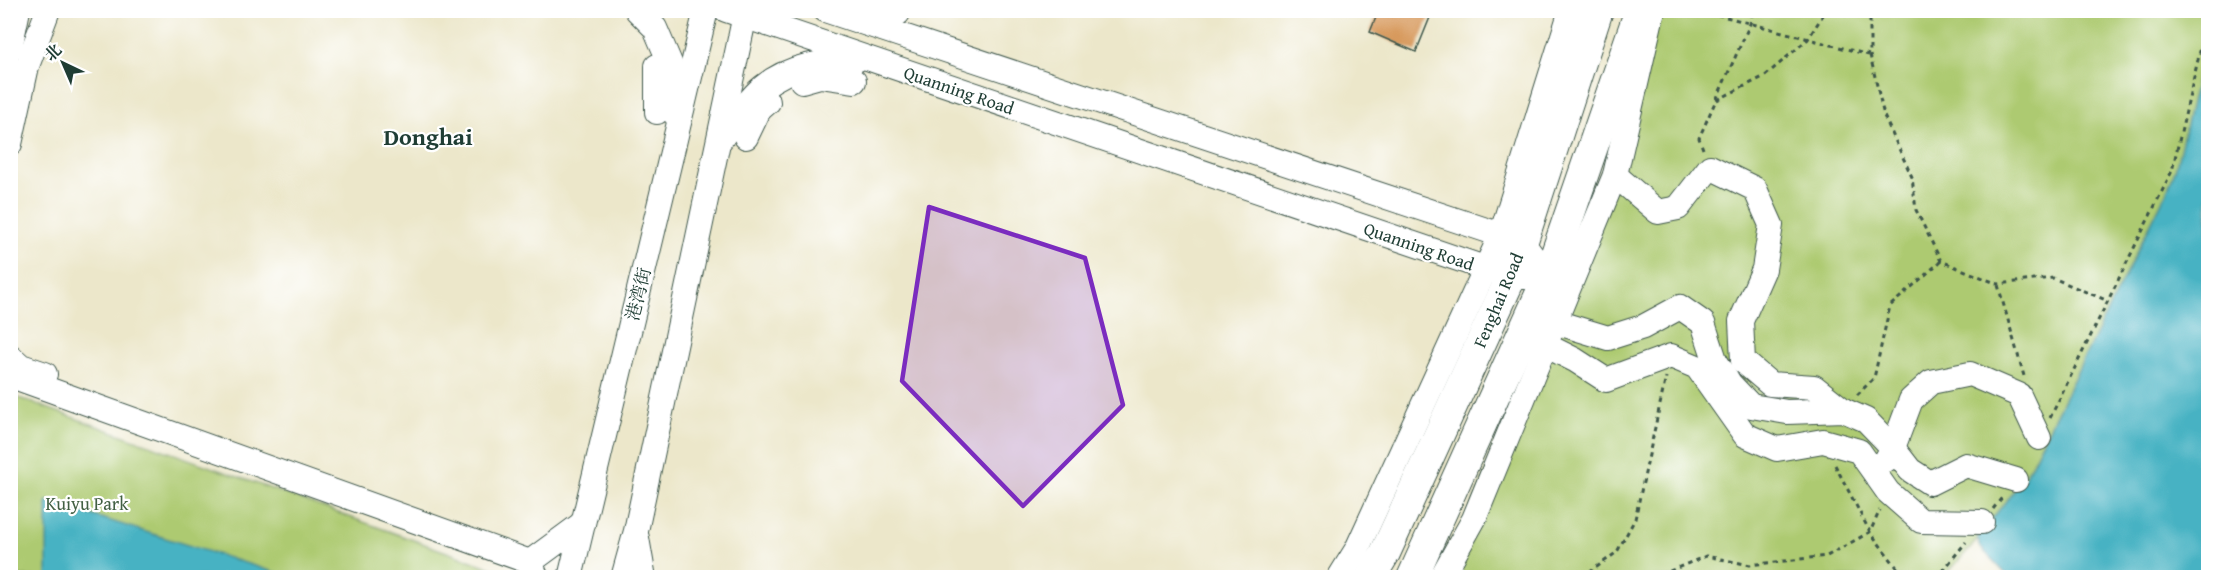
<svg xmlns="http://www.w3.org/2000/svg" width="2219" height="588" font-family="'Gentium Book Plus','Noto Serif SC',serif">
<rect width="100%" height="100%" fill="#fff"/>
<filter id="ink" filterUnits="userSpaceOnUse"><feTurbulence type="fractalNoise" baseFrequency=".0167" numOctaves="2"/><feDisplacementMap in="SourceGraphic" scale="12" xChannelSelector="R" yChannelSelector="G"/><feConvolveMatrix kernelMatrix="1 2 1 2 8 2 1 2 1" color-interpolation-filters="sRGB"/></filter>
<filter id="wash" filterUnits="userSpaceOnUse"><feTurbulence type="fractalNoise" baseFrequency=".008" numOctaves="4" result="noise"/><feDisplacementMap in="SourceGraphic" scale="24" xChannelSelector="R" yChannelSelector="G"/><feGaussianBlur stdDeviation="1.35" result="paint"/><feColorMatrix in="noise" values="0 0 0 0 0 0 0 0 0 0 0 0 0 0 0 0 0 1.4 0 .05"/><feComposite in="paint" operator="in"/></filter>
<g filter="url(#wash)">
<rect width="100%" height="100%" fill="#ece7ca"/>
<g fill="#adca71" stroke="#668452" stroke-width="1.5">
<polygon points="1653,11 2208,11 2208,31 2176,168 2168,189 2026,475 1977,540 1944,577 1441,578 1615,175"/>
<polygon points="19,398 505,573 509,577 11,577 10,400"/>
</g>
<g fill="#46b2c3" stroke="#32787c" stroke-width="1.5">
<polygon points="2208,31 2208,577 2009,577 1979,546 1978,537 2026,475 2168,189 2176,167"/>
<polygon points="47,501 290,577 47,577"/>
</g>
<g id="blocks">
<polygon fill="#d7995b" points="1379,10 1433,10 1416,52 1370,32"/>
</g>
</g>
<g filter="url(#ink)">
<use href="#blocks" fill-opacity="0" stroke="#3e564a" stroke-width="1.5"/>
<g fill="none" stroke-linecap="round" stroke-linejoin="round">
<g stroke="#3e564a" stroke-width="26">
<g id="minor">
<polyline points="637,10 655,28 670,63 675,114"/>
<polyline points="726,10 1511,277 1548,277"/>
<polyline points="825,10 1522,242 1548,277"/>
<polyline points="893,10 898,13"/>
<polyline points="10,48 18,10"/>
<polyline points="657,66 657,112"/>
<polyline points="802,81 820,76 854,81"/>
<polyline points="746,137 759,110 768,102"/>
<path d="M 721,139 C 733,123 748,99 763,87 C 790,65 822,62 856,60"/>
<polyline points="10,144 27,66 48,10"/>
<polyline points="1615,175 1658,212 1678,208 1710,167 1755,189 1771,225 1764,269 1741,321 1743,361 1770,384 1814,387 1843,410"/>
<polyline points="1555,322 1608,338 1643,327 1680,307 1703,323 1715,360 1730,384 1751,406 1787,412 1843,410 1866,420 1893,448 1910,470 1930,483 1966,465 2016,480"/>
<polyline points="1545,345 1575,360 1606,380 1671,356 1697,367 1745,435 1777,449 1823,441 1859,451 1888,492 1921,521 1982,522"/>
<polyline points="10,356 21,366 45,374"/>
<polyline points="17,378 530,562"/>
<polyline points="1886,460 1893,448 1911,400 1931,382 1970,374 2019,395 2039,438"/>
<polyline points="637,538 644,578"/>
<polyline points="536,576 530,562 583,523"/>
<polyline points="570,578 706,10"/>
<polyline points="623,578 636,531 746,10"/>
<polyline points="1339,578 1357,549 1501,235 1571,10"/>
<polyline points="1441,578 1474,519 1615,175 1653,10"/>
</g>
</g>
<g stroke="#3e564a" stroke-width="32">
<g id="major">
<polyline points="1370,578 1385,553 1511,277 1598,10"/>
<polyline points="1412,578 1548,277 1640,10"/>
</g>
</g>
<g stroke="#3e564a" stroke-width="3" stroke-dasharray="4.5 4.5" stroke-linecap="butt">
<polyline points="1700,10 1869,55"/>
<polyline points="1870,10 1870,55 1884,116 1912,177 1916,210 1941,261 1998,284 2053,278 2108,301"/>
<polyline points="1717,100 1765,76 1808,39 1826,10"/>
<polyline points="1703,149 1699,138 1750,24 1753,10"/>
<polyline points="1998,285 2024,376"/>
<polyline points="1857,395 1874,378 1890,306 1941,261"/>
<polyline points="2050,418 2172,171 2208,17"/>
<polyline points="1835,465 1870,532 1905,578"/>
<polyline points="1993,509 2004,495"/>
<polyline points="1582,578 1617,552 1635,519 1666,377"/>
<polyline points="1653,578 1706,556 1750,565 1827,556 1870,532 1880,510"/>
<polyline points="1937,578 1966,542"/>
</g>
<use href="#minor" stroke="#fff" stroke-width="24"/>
<use href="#major" stroke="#fff" stroke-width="30"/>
</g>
</g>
<path fill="#7b2cbf" fill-opacity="0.2" stroke="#7b2cbf" stroke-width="4.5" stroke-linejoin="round" d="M 929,207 L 1085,258 L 1123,405 L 1023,506 L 902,381 Z"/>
<g text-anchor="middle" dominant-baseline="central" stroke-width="4.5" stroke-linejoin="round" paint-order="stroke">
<g font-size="18" fill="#1f3d34" stroke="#fff">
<text transform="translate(959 90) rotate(19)">Quanning Road</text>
<text transform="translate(1419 246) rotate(19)">Quanning Road</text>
<text transform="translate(638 294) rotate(-76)">港湾街</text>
<text transform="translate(1498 300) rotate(-67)">Fenghai Road</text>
</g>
<g font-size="18" fill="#426043" stroke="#fff">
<text x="87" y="503">Kuiyu Park</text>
</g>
<g font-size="24" font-weight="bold" fill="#1f3d34" stroke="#fff">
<text x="428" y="136">Donghai</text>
</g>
</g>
<rect width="2219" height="588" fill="none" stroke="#fff" stroke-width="36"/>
<g transform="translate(63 63) rotate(316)" stroke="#ffffff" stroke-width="4.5" paint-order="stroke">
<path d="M0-4.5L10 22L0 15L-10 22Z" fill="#1f3d34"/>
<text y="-9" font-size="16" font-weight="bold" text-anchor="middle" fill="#1f3d34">北</text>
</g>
</svg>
